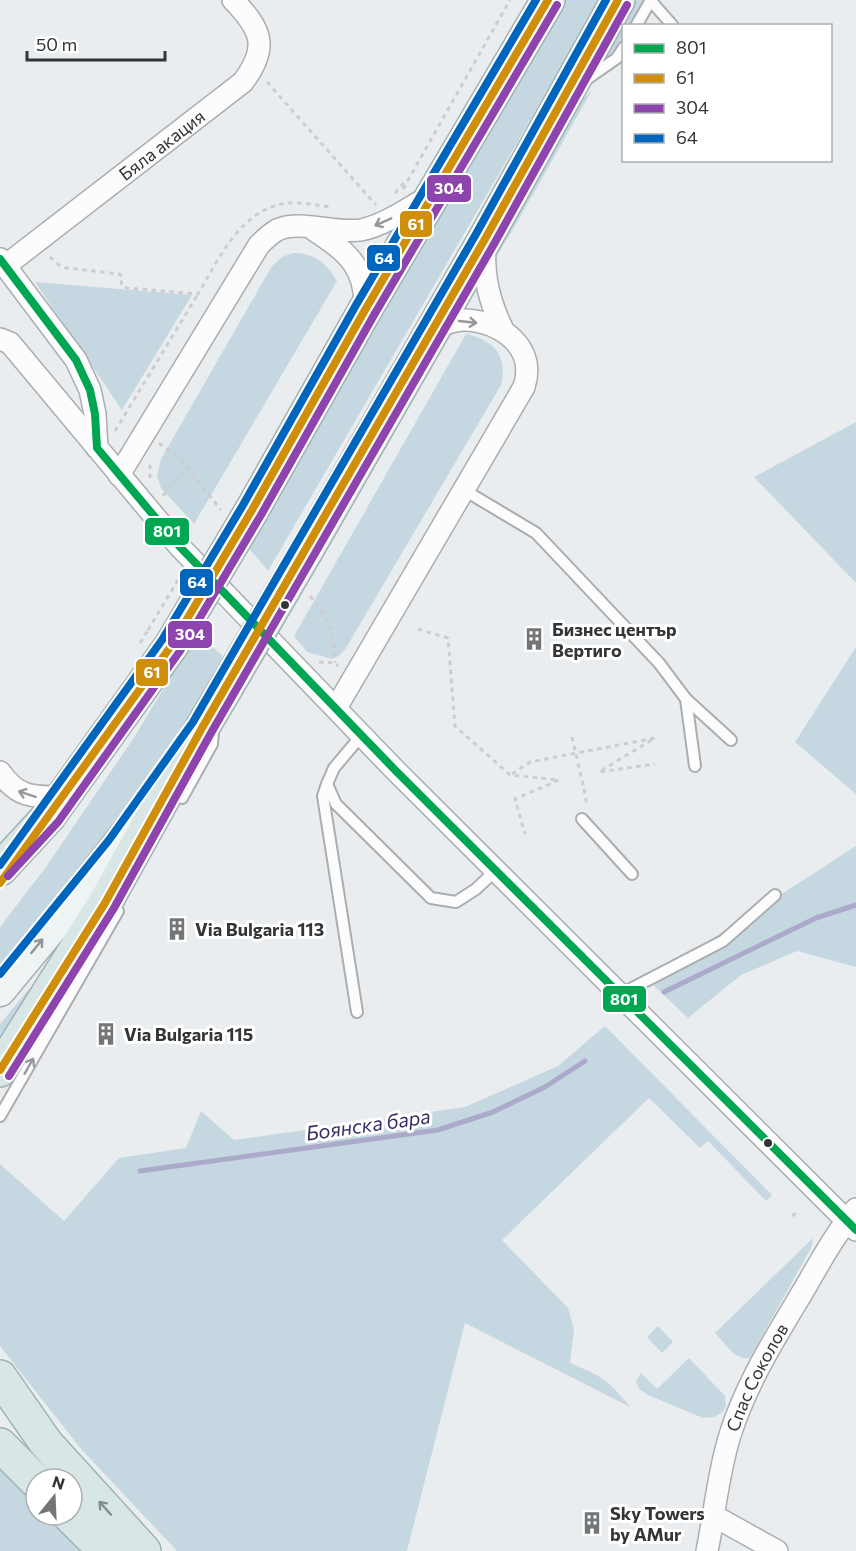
<svg xmlns="http://www.w3.org/2000/svg" width="856" height="1551" font-family="Commissioner,sans-serif">
<rect width="100%" height="100%" fill="#eaedef"/>
<g fill="#c5d8e1">
<polygon points="563,0 600,0 268,571 247,546"/>
<path d="M 629,0 L 644,0 L 630,25 L 624,26 C 623,50 605,59 587,72 Z"/>
<polygon points="592,90 514,228 496,257 492,260 574,108"/>
<path d="M 293,253 C 315,253 326,263 337,281 L 194,524 L 161,488 L 157,476 L 161,459 L 272,266 L 282,257 Z"/>
<polygon points="35,282 192,295 122,410"/>
<path d="M 466,334 C 494,340 508,356 501,385 L 346,648 L 340,655 L 332,659 L 307,652 L 294,636 Z"/>
<polygon points="856,422 856,583 754,477"/>
<polygon points="197,633 226,659 152,773 96,850 0,971 0,927 46,867 135,736"/>
<polygon points="856,647 856,794 795,742"/>
<polygon points="856,846 856,967 797,951 741,975 688,1018 648,980"/>
<polygon points="28,990 31,999 0,1049 0,1024"/>
<path d="M 605,1026 L 772,1195 L 766,1201 L 708,1141 L 700,1148 L 649,1098 L 502,1240 L 568,1308 L 574,1329 L 570,1363 C 601,1376 608,1379 630,1407 L 465,1323 L 407,1551 L 177,1551 L 81,1449 L 0,1346 L 0,1164 L 64,1221 L 119,1158 L 186,1148 L 201,1111 L 234,1140 L 465,1107 L 558,1066 Z"/>
<path d="M 813,1238 L 811,1248 L 750,1358 C 735,1361 725,1343 715,1333 Z"/>
<polygon points="658,1326 673,1342 662,1353 647,1337"/>
<polygon points="689,1358 725,1396 726,1406 723,1412 714,1417 703,1418 648,1395 639,1389 636,1381 641,1373 657,1389"/>
<polygon points="0,1456 36,1493 36,1515 57,1515 91,1551 0,1551"/>
</g>
<g fill="none" stroke-linecap="round" stroke-linejoin="round">
<g stroke="#acaaca" stroke-width="5">
<polyline points="664,992 816,918 856,905"/>
<polyline points="140,1171 438,1130 493,1112 545,1087 585,1061"/>
</g>
<g stroke="#abadaf" stroke-width="14">
<g id="service">
<polyline points="651,1 673,26"/>
<polyline points="636,26 651,0"/>
<polyline points="587,79 617,58 624,47"/>
<polyline points="464,490 536,533 659,663 686,699 695,766"/>
<polyline points="686,699 731,740"/>
<polyline points="361,736 334,768 327,784 336,804 431,898 456,902 476,889 495,871"/>
<polyline points="327,784 323,796 357,1012"/>
<polyline points="182,798 212,744 213,732"/>
<polyline points="582,819 632,874"/>
<polyline points="619,995 723,941 775,895"/>
<polyline points="0,1116 118,911"/>
</g>
</g>
<g stroke="#abadaf" stroke-width="24">
<g id="minor">
<path d="M 314,230 C 347,252 366,266 365,309"/>
<path d="M 485,244 C 483,276 489,301 503,330"/>
<polyline points="0,259 76,360 90,390 95,414 97,448"/>
<path id="s1" d="M 5,266 L 243,82 C 269,47 262,30 233,0"/>
<polyline points="0,339 10,343 180,547 396,771 856,1230"/>
<path d="M 119,475 L 259,245 C 264,240 270,234 277,230 C 299,219 336,234 361,230 C 385,225 407,209 428,197"/>
<path d="M 336,708 L 524,387 C 537,348 502,322 466,320 C 455,319 444,324 434,328"/>
<path d="M 0,772 C 18,798 33,797 63,797"/>
<polyline points="714,1516 777,1551"/>
<path id="s2" d="M 707,1551 C 715,1512 718,1473 730,1435 C 746,1384 775,1338 802,1293 C 819,1264 835,1234 856,1209"/>
</g>
</g>
<g stroke="#abadaf" stroke-width="33">
<polyline id="secondary" points="0,991 57,922 144,810"/>
</g>
<g stroke="#9fb3b4" stroke-width="36">
<g id="primary">
<polyline points="252,510 365,310 548,0"/>
<polyline points="306,551 485,239 618,0"/>
<polyline points="202,728 227,686"/>
<polyline points="49,816 171,646"/>
</g>
</g>
<g stroke="#9fb3b4" stroke-width="36">
<g id="trunk">
<polyline points="0,869 49,816"/>
<polyline points="0,1070 105,903 202,728"/>
<polyline points="0,1377 46,1443 144,1551"/>
<polyline points="0,1445 36,1481"/>
<polyline points="69,1515 105,1551"/>
</g>
</g>
<g stroke="#cdcdce" stroke-width="3" stroke-dasharray="4.5 4.5" stroke-linecap="butt">
<polyline points="267,82 376,205"/>
<polyline points="403,189 510,0"/>
<polyline points="395,193 406,180"/>
<path d="M 50,257 L 59,265 L 66,268 L 119,274 L 122,276 L 121,285 L 127,288 L 198,294 C 219,259 241,208 288,203 C 301,202 316,205 330,207"/>
<polyline points="115,431 198,294"/>
<polyline points="159,443 182,461 221,510"/>
<polyline points="150,478 150,464"/>
<polyline points="163,496 187,468"/>
<path d="M 310,596 C 330,618 335,634 335,663"/>
<polyline points="418,629 448,638 455,726 510,775 559,780 515,799 525,834"/>
<polyline points="140,643 148,630"/>
<polyline points="319,662 335,663 338,666"/>
<polyline points="512,774 530,762 655,738 599,772 655,764"/>
<polyline points="584,789 587,806"/>
<polyline points="792,1216 797,1212"/>
</g>
<use href="#service" stroke="#fcfcfd" stroke-width="10"/>
<use href="#minor" stroke="#fcfcfd" stroke-width="21"/>
<use href="#secondary" stroke="#eef4f4" stroke-width="30"/>
<use href="#primary" stroke="#e1ebec" stroke-width="33"/>
<use href="#trunk" stroke="#d8e6e6" stroke-width="33"/>
<g stroke="#9fb3b4" stroke-width="36" stroke-linecap="butt">
<g id="primary-bridge">
<polyline points="171,646 252,510"/>
<polyline points="227,686 306,551"/>
</g>
</g>
<g stroke="#cdcdce" stroke-width="3" stroke-dasharray="4.5 4.5" stroke-linecap="butt">
<polyline points="148,630 181,575"/>
<polyline points="572,737 584,789"/>
</g>
<use href="#primary-bridge" stroke="#e1ebec" stroke-width="33"/>
<g stroke="#fff" stroke-width="12">
<polyline id="bus-1" points="0,259 76,360 90,390 95,414 97,448 180,547 396,771 856,1230"/>
</g>
<g stroke="#fff" stroke-width="12">
<g id="bus-2">
<polyline points="0,883 171,646 252,510 365,310 548,0"/>
<polyline points="0,1070 105,903 202,728 485,239 618,0"/>
</g>
</g>
<g stroke="#fff" stroke-width="12">
<g id="bus-3">
<polyline points="8,876 58,822 180,651 261,515 374,315 557,5"/>
<polyline points="9,1076 114,908 211,733 494,244 627,5"/>
</g>
</g>
<g stroke="#fff" stroke-width="12">
<g id="bus-4">
<polyline points="0,865 162,640 243,505 356,305 536,0"/>
<polyline points="0,974 109,840 193,722 476,234 606,0"/>
</g>
</g>
<use href="#bus-1" stroke="#00a651" stroke-width="8"/>
<use href="#bus-2" stroke="#d08f0b" stroke-width="8"/>
<use href="#bus-3" stroke="#8e44ad" stroke-width="8"/>
<use href="#bus-4" stroke="#0065bd" stroke-width="8"/>
</g>
<defs><path id="oneway-shaft" d="M-6 0H5M1.5-3L5.5 0L1.5 3" fill="none" stroke-width="1.6" stroke-linecap="round" stroke-linejoin="round" transform="scale(1.5)"/></defs>
<g stroke="#98989a">
<use href="#oneway-shaft" transform="translate(383 222) rotate(156)"/>
<use href="#oneway-shaft" transform="translate(468 322) rotate(6)"/>
<use href="#oneway-shaft" transform="translate(27 794) rotate(-162)"/>
<use href="#oneway-shaft" transform="translate(29 1066) rotate(-60)"/>
</g>
<use stroke="#909495" href="#oneway-shaft" transform="translate(37 946) rotate(-51)"/>
<use stroke="#868e8e" href="#oneway-shaft" transform="translate(105 1508) rotate(-132)"/>
<defs>
<g id="building-bare" transform="scale(1.8)"><path d="M-4-6H4V6H1V3H-1V6H-4ZM-2.5-4.3h1.7v1.8h-1.7ZM.8-4.3h1.7v1.8H.8ZM-2.5-1h1.7V.8h-1.7ZM.8-1h1.7V.8H.8Z" fill="#737577" stroke="#fff" stroke-width="2.5" paint-order="stroke"/></g>
</defs>
<g fill-rule="evenodd">
<use href="#building-bare" x="534" y="639"/>
<use href="#building-bare" x="177" y="929"/>
<use href="#building-bare" x="106" y="1034"/>
<use href="#building-bare" x="592" y="1523"/>
</g>
<g fill="#333536" stroke="#fff" stroke-width="2">
<circle cx="285" cy="605" r="5"/>
<circle cx="768" cy="1143" r="5"/>
</g>
<g text-anchor="middle" dominant-baseline="central" stroke-width="6" stroke-linejoin="round" paint-order="stroke">
<g font-size="18" fill="#333536" stroke="#fff">
<text stroke="none"><textPath href="#s1" startOffset="198">Бяла акация</textPath></text>
<text stroke="none"><textPath href="#s2" startOffset="182">Спас Соколов</textPath></text>
</g>
<g font-size="18" font-weight="bold" fill="#333536" stroke="#fff" text-anchor="start">
<text x="552" y="629">Бизнес център<tspan x="552" dy="21">Вертиго</tspan></text>
<text x="195" y="929">Via Bulgaria 113</text>
<text x="124" y="1034">Via Bulgaria 115</text>
<text x="610" y="1513">Sky Towers<tspan x="610" dy="21">by AMur</tspan></text>
</g>
<g font-size="20" font-style="italic" fill="#372d66" stroke="#fff">
<text transform="translate(368 1124) rotate(-8)">Боянска бара</text>
</g>
</g>
<g stroke="#fff" stroke-width="2">
<rect x="426" y="174" width="46" height="29" rx="6" fill="#8e44ad"/>
<rect x="399" y="210" width="34" height="28" rx="6" fill="#d08f0b"/>
<rect x="366" y="244" width="35" height="28" rx="6" fill="#0065bd"/>
<rect x="144" y="517" width="46" height="29" rx="6" fill="#00a651"/>
<rect x="179" y="568" width="35" height="29" rx="6" fill="#0065bd"/>
<rect x="167" y="620" width="46" height="29" rx="6" fill="#8e44ad"/>
<rect x="135" y="658" width="34" height="29" rx="6" fill="#d08f0b"/>
<rect x="602" y="985" width="45" height="28" rx="6" fill="#00a651"/>
</g>
<g font-size="16" text-anchor="middle" font-weight="bold" fill="#fff">
<text x="449" y="194">304</text>
<text x="416" y="230">61</text>
<text x="384" y="264">64</text>
<text x="167" y="537">801</text>
<text x="197" y="588">64</text>
<text x="190" y="640">304</text>
<text x="152" y="678">61</text>
<text x="624" y="1005">801</text>
</g>
<rect x="622" y="24" width="210" height="138" fill="#ffffff" stroke="#adaeaf" stroke-width="1.5"/>
<rect x="634" y="44" width="30" height="9" fill="#00a651" stroke="#adaeaf" stroke-width="1.5"/>
<text x="676" y="54" font-size="18" fill="#333536">801</text>
<rect x="634" y="74" width="30" height="9" fill="#d08f0b" stroke="#adaeaf" stroke-width="1.5"/>
<text x="676" y="84" font-size="18" fill="#333536">61</text>
<rect x="634" y="104" width="30" height="9" fill="#8e44ad" stroke="#adaeaf" stroke-width="1.5"/>
<text x="676" y="114" font-size="18" fill="#333536">304</text>
<rect x="634" y="134" width="30" height="9" fill="#0065bd" stroke="#adaeaf" stroke-width="1.5"/>
<text x="676" y="144" font-size="18" fill="#333536">64</text>
<g transform="translate(54 1497) rotate(18)"><circle r="28" fill="#ffffff" stroke="#adaeaf" stroke-width="1.5"/>
<path d="M0-4.5L10 22L0 15L-10 22Z" fill="#737577"/>
<text y="-9" font-size="16" font-weight="bold" text-anchor="middle" fill="#333536">N</text>
</g>
<path d="M27 51v9h138v-9" fill="none" stroke="#333536" stroke-width="3"/>
<text x="36" y="51" font-size="18" fill="#333536" stroke="#ffffff" stroke-width="4.5" paint-order="stroke">50 m</text>
</svg>
